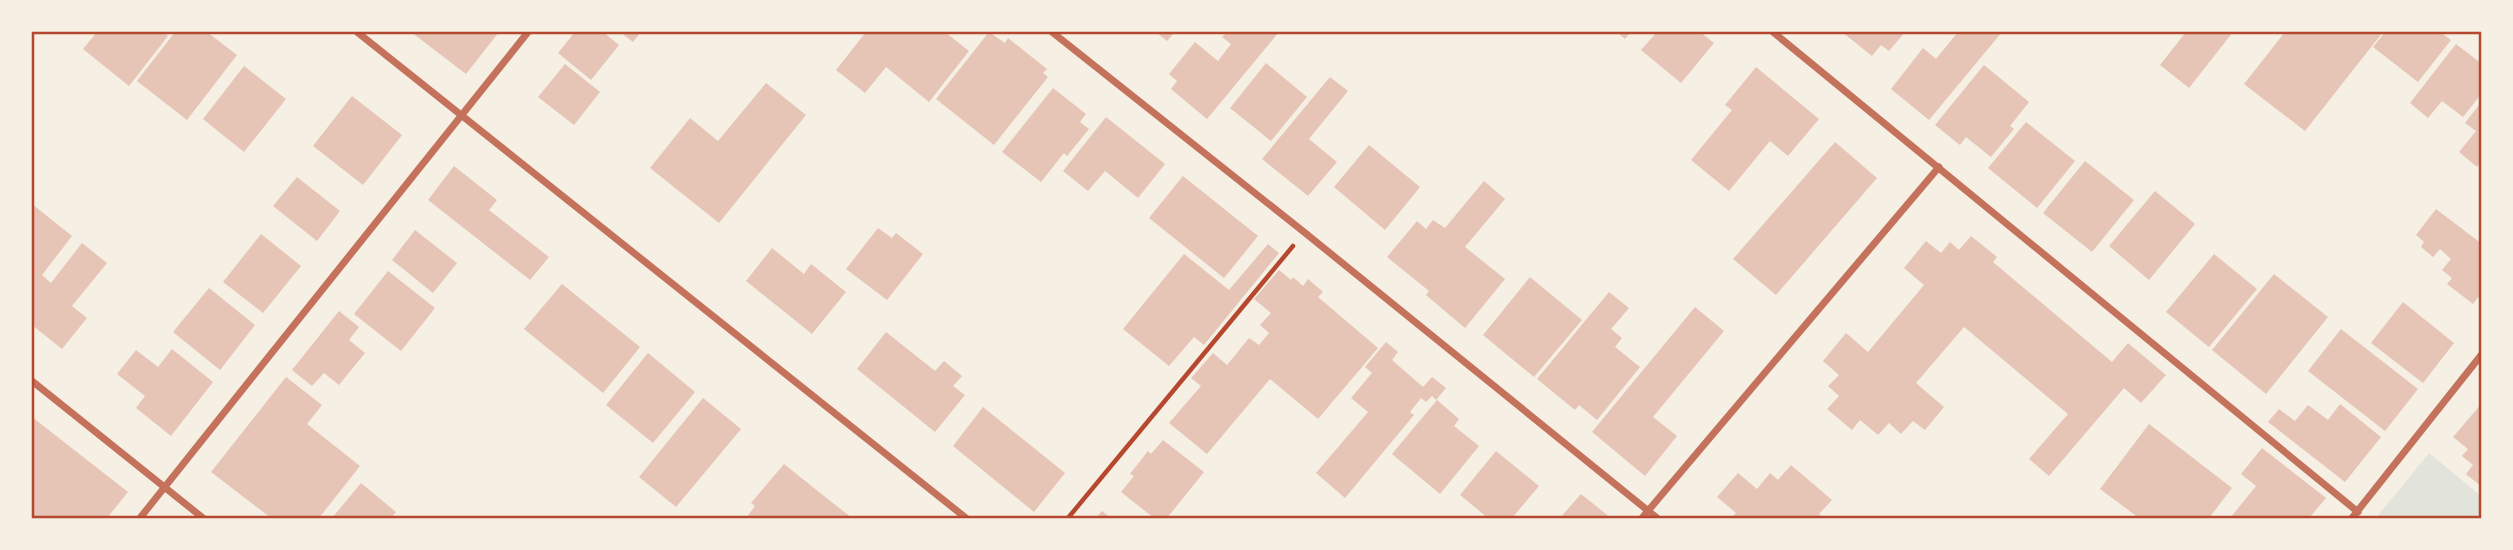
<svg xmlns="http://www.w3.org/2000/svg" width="2513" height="550" font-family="Overpass,sans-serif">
<rect width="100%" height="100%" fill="#f6efe4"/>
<polygon fill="#e2e4dc" points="2429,453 2481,496 2481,518 2376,518"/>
<g fill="#e6c5b7">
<polygon points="97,32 163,32 168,36 129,86 83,49"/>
<polygon points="175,32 207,32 237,55 187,120 137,81"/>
<polygon points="411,32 499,32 466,74"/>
<polygon points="575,32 603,32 619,45 591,80 558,53"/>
<polygon points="620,32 641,32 633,42"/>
<polygon points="866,32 945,32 969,51 929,102 886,67 865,93 836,70"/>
<polygon points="989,32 1005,43 1008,38 1047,69 1043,73 1048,77 994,145 936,99"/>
<polygon points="1156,32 1175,32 1167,41"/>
<polygon points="1227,32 1279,32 1207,119 1171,89 1177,81 1169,74 1195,42 1218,61 1231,44 1222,37"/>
<polygon points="1617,32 1631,32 1625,39"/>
<polygon points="1657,32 1700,32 1714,43 1681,83 1641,50"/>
<polygon points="1842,32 1905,32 1889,51 1881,45 1872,56"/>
<polygon points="1958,32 2002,32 1929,120 1891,89 1923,48 1936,59"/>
<polygon points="2186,32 2233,32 2189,88 2160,65"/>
<polygon points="2285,32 2383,32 2305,131 2244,84"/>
<polygon points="2385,32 2440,32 2451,40 2418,82 2373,47"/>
<polygon points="2456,44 2482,64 2482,93 2463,117 2442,101 2428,118 2410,103"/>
<polygon points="1266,63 1307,97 1271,141 1230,108"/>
<polygon points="565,64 600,92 574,125 538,97"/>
<polygon points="1984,65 2029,102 2010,126 2014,129 1991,157 1966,137 1960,145 1935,125"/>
<polygon points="244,66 286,99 244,152 203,119"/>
<polygon points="1756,67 1819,119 1788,156 1770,141 1729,191 1691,160 1732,110 1725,105"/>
<polygon points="1330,77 1348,91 1309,139 1337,162 1308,196 1262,159"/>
<polygon points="766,83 806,115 719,223 650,168 690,118 718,141"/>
<polygon points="1053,88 1086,114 1080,122 1089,129 1067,156 1064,153 1041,182 1002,152"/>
<polygon points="352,96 402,135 363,185 313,146"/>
<polygon points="2482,101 2482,161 2477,167 2459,152 2476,131 2465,123"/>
<polygon points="1106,117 1165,164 1138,198 1105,171 1088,191 1063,171"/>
<polygon points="2026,122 2075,161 2037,208 1988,168"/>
<polygon points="1835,142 1877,178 1776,295 1733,259"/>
<polygon points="1369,145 1420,187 1385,230 1334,187"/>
<polygon points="2085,161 2134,200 2092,252 2043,213"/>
<polygon points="454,166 497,200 489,210 549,257 530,280 428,200"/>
<polygon points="1183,176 1258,236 1224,278 1149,218"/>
<polygon points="297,177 340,211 317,241 273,206"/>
<polygon points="1484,181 1505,199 1465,247 1505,279 1465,328 1426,295 1429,291 1387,257 1417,221 1426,229 1433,220 1445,228"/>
<polygon points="2155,191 2195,224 2149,280 2109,246"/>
<polygon points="32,204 72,236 42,275 51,283 82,243 107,263 72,306 87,318 62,349 32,325"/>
<polygon points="2436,209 2482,244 2482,298 2479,296 2473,304 2447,284 2452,278 2442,270 2451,259 2440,249 2433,257 2421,247 2424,242 2416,235"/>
<polygon points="878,228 892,238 896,233 923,254 887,300 846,269"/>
<polygon points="415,230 457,263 433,293 392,260"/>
<polygon points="261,234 301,266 263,313 223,282"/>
<polygon points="1971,236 1997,257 1993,262 2112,362 2128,343 2166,375 2141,403 2124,388 2049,476 2029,459 2068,414 1964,327 1916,383 1944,407 1925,430 1913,421 1901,434 1889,423 1878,435 1860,420 1852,430 1827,409 1839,396 1828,386 1839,375 1823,361 1846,333 1868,352 1924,285 1904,268 1926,241 1941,253 1950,242 1959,250"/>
<polygon points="1268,244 1279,253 1204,345 1194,337 1169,366 1123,329 1184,254 1229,290"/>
<polygon points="772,248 804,274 811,264 846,292 812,334 746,281"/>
<polygon points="2214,254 2257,289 2209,347 2166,312"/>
<polygon points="1279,270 1291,280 1293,277 1303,286 1308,279 1323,292 1318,297 1378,348 1318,419 1270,379 1207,454 1169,423 1201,386 1191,378 1213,353 1227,365 1249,338 1259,345 1269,333 1260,325 1271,313 1254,299"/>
<polygon points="388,271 435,308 401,351 354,314"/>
<polygon points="2274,274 2328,317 2266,394 2212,350"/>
<polygon points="1530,277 1582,320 1534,377 1483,335"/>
<polygon points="562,284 640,347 603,393 524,329"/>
<polygon points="209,288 255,325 220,370 173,332"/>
<polygon points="1609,292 1629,308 1611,329 1622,338 1615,347 1640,367 1597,420 1579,405 1575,410 1537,379"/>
<polygon points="2403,302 2454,343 2423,383 2371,343"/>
<polygon points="1695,307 1724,331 1653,417 1677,436 1645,476 1592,432"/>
<polygon points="339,311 359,327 349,340 365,353 339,385 324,373 312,386 292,370"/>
<polygon points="2341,329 2418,389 2385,431 2308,371"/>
<polygon points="886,332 935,371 944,361 962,376 953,386 965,395 935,432 857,369"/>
<polygon points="1386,342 1398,352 1392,360 1423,387 1432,377 1446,388 1436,400 1432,396 1426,402 1421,398 1410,412 1414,415 1345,498 1316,473 1368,412 1351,398 1372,373 1365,367"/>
<polygon points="172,349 213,382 171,436 136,408 145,396 117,374 136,350 158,367"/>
<polygon points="648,353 695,392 653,443 606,405"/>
<polygon points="286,377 322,405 307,424 360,466 319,518 271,518 211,472"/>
<polygon points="703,398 741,429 676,507 639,477"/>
<polygon points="1437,400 1459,419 1454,426 1479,446 1440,494 1392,454"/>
<polygon points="2482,403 2482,487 2466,474 2473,465 2462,456 2468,449 2453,437"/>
<polygon points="2340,404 2381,437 2345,482 2268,422 2279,409 2295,421 2308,405 2328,420"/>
<polygon points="983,407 1065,473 1034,512 953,446"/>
<polygon points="32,417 128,492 107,518 32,518"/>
<polygon points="2149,424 2232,488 2209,518 2139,518 2100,489"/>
<polygon points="1163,440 1204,472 1167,518 1154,518 1121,492 1134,476 1130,474 1148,451 1151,454"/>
<polygon points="2262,448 2326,498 2309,518 2230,518 2256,486 2241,474"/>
<polygon points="1496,451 1539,486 1512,518 1488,518 1460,495"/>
<polygon points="784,464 829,500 852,518 746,518 755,506 751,503"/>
<polygon points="1791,465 1832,500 1819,514 1824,518 1731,518 1736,513 1717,497 1738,473 1757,489 1770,473 1778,480"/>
<polygon points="361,483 396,512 391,518 332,518"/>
<polygon points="1581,494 1611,518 1560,518"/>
<polygon points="1102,511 1111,518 1096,518"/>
</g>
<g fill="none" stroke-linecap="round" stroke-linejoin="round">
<polyline stroke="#b5482f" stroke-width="4.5" points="1068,518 1293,246"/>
<g stroke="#c5725c" stroke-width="7">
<polyline points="357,32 966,518"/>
<polyline points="1052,32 1304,232 1657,518"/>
<polyline points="1773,32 2358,512"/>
<polyline points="32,381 203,518"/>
<polyline points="140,518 528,32"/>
<polyline points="1642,518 1939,167"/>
<polyline points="2352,518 2482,354"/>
</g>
</g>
<rect width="2513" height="550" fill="none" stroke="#f6efe4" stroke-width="66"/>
<rect x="33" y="33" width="2447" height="484" fill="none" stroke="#b5482f" stroke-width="2.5"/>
</svg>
